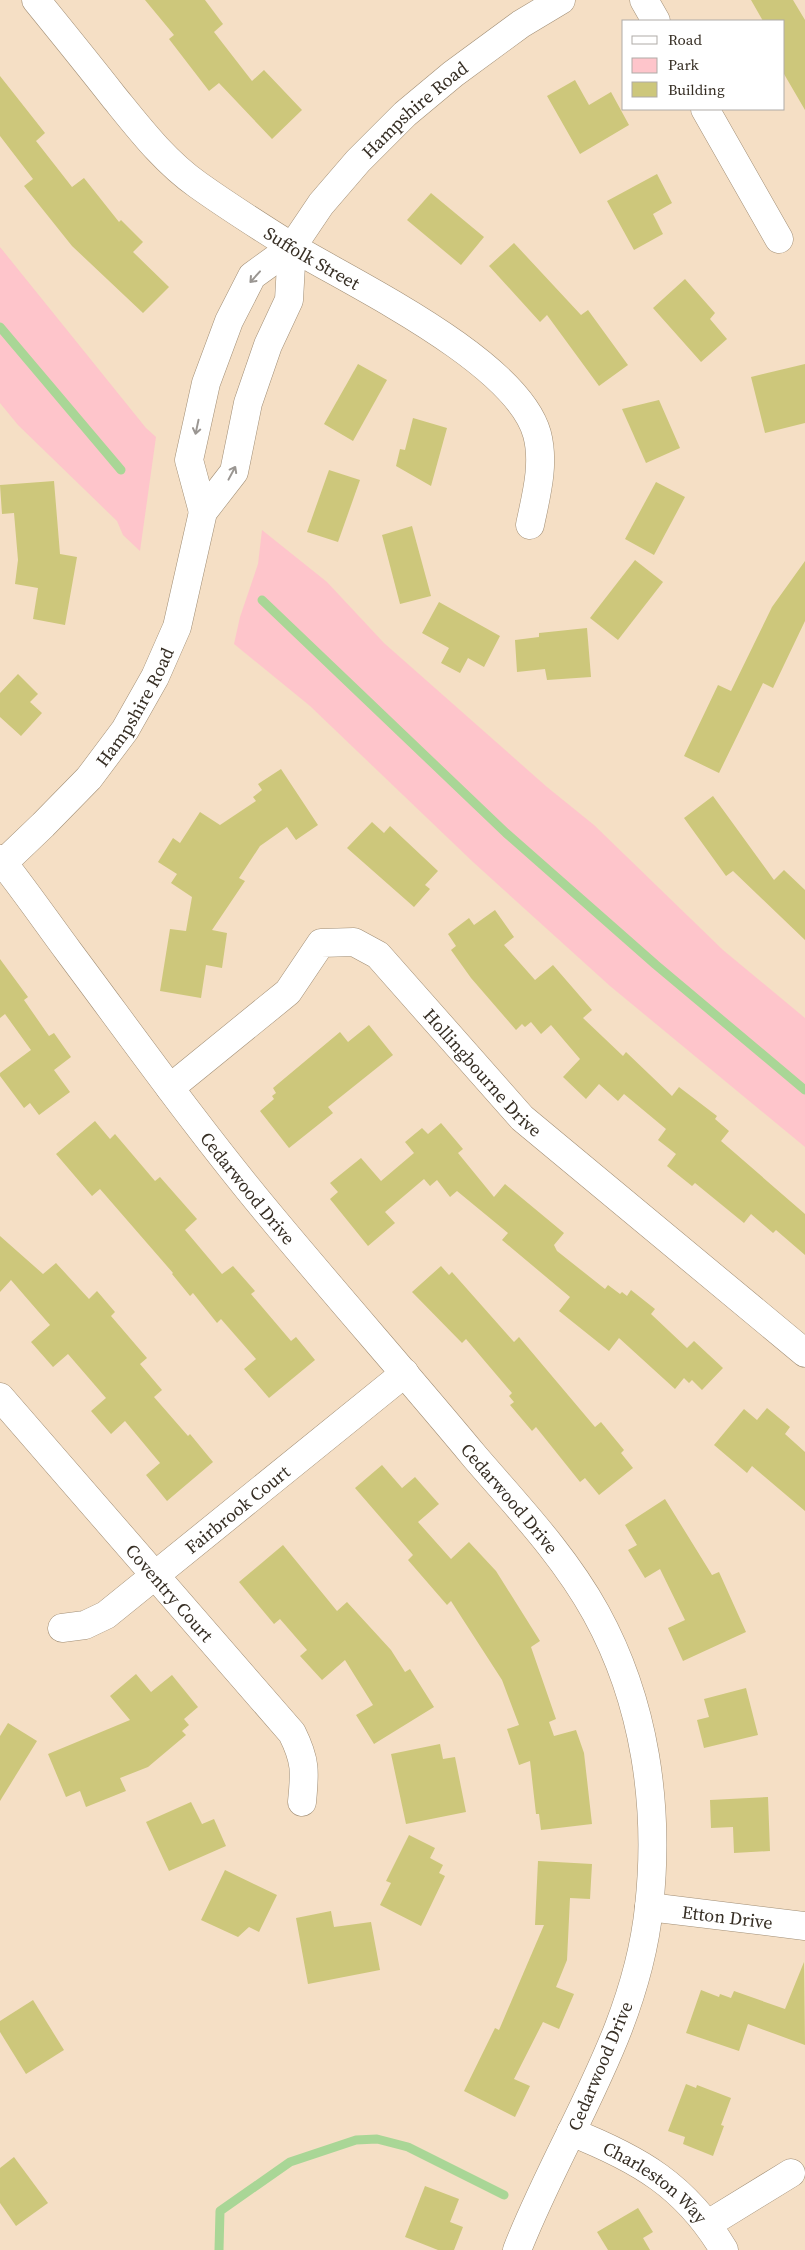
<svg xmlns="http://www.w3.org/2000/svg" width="805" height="2250" font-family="'Source Serif 4',serif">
<rect width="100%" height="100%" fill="#f5dfc5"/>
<g fill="#fec5cb">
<polygon points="0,247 146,428 156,437 140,551 123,535 117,521 18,425 0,403"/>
<polygon points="262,530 327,582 384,643 547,787 594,825 723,950 805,1018 805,1147 610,986 473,862 310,706 234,644 240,617 258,564"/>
</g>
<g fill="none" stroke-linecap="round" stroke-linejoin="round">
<g stroke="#a9d696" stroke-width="9">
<polyline points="0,327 121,470"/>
<polyline points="262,600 506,833 656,965 805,1090"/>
<polyline points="219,2250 220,2211 290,2162 356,2140 377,2139 408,2147 504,2195"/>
</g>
</g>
<g fill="#cdc77b">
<polygon points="145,0 205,0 223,24 214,32 252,81 264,70 302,110 272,139 219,83 209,91 169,39 174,35"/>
<polygon points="751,0 793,0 805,20 805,110 784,74 784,21 763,21"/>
<polygon points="0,76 45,133 36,141 72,187 84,178 119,222 121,220 143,242 133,252 169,287 143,313 72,246 24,186 33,179 0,136"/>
<polygon points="575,80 589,105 611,92 629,125 580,154 547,96"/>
<polygon points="657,174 672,203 653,214 663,234 634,250 607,201"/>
<polygon points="431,193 484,237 461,265 407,220"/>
<polygon points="514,243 581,315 588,310 628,365 599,386 547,315 540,322 489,266"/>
<polygon points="685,279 715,313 710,319 727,339 701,362 653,308"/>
<polygon points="358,364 387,380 353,441 324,424"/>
<polygon points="805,364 805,423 765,433 751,377"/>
<polygon points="659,400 680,448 646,463 622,409"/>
<polygon points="413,418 447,428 431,486 396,466 400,449 405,450"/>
<polygon points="329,470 360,480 338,542 307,532"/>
<polygon points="54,481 60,554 77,557 65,625 33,619 38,588 15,584 18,560 14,513 2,514 0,485"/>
<polygon points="656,482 685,497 654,555 625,539"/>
<polygon points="412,526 431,596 400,604 382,535"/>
<polygon points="635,560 663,582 618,640 590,618"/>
<polygon points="805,561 805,621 773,688 763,683 719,773 684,756 718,685 731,691 772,607"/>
<polygon points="439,602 500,636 484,667 468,658 460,673 441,663 449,648 422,633"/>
<polygon points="587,628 591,677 547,680 545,669 517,672 515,640 539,637 539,633"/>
<polygon points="18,674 38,694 30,702 42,713 21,736 0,717 0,693"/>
<polygon points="281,769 318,825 296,840 287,827 260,846 239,878 245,881 212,930 227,933 222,968 206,965 201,998 160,991 170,929 186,931 192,897 171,883 177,874 158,862 173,838 180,843 200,812 220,825 256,801 253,797 262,790 258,784"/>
<polygon points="713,796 774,880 784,870 805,890 805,940 733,871 726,876 684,818"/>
<polygon points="372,822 384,833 390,826 438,871 425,885 430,889 414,907 347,848"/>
<polygon points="495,910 514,937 504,945 535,980 553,965 592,1010 583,1018 623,1056 626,1052 672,1096 679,1087 717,1116 715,1119 729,1131 721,1141 805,1214 805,1255 776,1230 773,1233 751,1214 744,1223 695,1183 692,1186 667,1166 676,1154 658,1140 666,1129 624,1094 618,1101 599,1084 586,1099 563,1077 580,1059 551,1025 541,1034 531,1022 525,1027 522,1024 516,1030 471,978 451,950 456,946 448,934 469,918 474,925"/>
<polygon points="0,959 28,997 24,1000 49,1036 54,1033 71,1057 54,1070 70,1092 39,1115 30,1103 24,1108 0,1076 0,1073 31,1050 5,1014 0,1018"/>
<polygon points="369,1025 393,1055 328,1107 333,1113 289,1148 260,1111 274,1099 272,1096 276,1093 273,1088 340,1032 348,1042"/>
<polygon points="95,1121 110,1139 115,1134 155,1181 160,1177 197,1219 185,1230 222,1274 233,1266 255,1291 251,1294 291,1341 296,1337 315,1360 269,1398 244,1369 256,1359 221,1319 217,1323 193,1293 190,1296 172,1274 173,1273 100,1189 92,1196 56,1154"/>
<polygon points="441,1123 463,1149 458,1153 494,1197 505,1184 564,1233 554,1245 557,1251 605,1289 608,1285 620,1294 622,1292 627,1296 631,1290 655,1309 651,1314 687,1348 694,1341 723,1368 702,1390 692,1380 689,1383 684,1378 675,1389 619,1338 609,1351 559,1311 570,1297 502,1240 508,1233 457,1191 450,1197 437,1180 430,1186 424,1179 385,1212 395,1223 368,1246 330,1199 338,1192 330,1183 361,1158 381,1181 414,1153 405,1142 422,1128 428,1134"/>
<polygon points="0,1236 43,1274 56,1263 89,1299 97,1291 115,1312 111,1316 147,1358 140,1364 162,1390 154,1397 188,1436 190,1434 213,1462 167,1501 146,1475 160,1463 125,1421 111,1434 91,1411 106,1398 68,1354 53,1367 31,1342 50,1325 11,1280 0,1292"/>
<polygon points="441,1266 449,1275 452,1272 514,1342 519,1337 595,1427 601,1422 624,1450 621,1453 633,1468 599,1495 585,1478 580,1482 536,1427 532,1431 510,1405 514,1402 509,1396 512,1393 466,1339 462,1343 412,1292"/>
<polygon points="767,1408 790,1427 785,1434 805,1452 805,1511 752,1466 747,1473 714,1445 744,1409 757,1420"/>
<polygon points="382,1465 402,1488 415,1477 439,1504 418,1522 451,1559 469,1542 496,1571 540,1641 531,1647 556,1719 549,1722 554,1736 576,1730 584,1753 592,1824 541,1830 539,1814 536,1814 530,1761 519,1765 507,1729 519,1725 502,1680 451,1601 447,1605 408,1560 413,1555 355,1488"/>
<polygon points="665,1499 712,1575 719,1572 746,1632 683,1661 668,1628 685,1620 660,1569 645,1578 628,1550 637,1545 625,1525"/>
<polygon points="283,1545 337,1611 347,1602 391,1650 405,1672 410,1669 434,1707 374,1744 356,1715 373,1705 345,1660 322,1680 300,1656 307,1650 280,1619 274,1624 239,1582"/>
<polygon points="136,1674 151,1692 172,1675 198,1707 184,1719 189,1725 182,1731 186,1735 148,1767 120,1778 126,1791 86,1807 80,1791 66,1797 48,1754 130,1720 110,1696"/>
<polygon points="746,1688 758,1735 704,1748 697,1720 709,1717 704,1699"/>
<polygon points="8,1723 37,1741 0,1801 0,1736"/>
<polygon points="440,1744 443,1759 455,1757 466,1812 406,1824 391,1754"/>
<polygon points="768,1797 770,1851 734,1853 733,1827 711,1828 710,1800"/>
<polygon points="191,1802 202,1824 214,1819 226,1846 169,1871 146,1822"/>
<polygon points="409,1835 435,1848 430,1858 443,1865 439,1873 445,1876 421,1926 380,1905 391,1883 386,1881"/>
<polygon points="538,1861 592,1864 590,1899 570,1898 567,1960 556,1987 574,1994 559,2029 543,2022 514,2079 530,2086 515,2117 464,2091 495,2028 499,2030 544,1925 535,1925"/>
<polygon points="225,1870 277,1895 259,1932 249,1927 238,1937 201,1920"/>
<polygon points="331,1911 334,1927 371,1922 380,1970 308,1984 296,1918"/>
<polygon points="804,1962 805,2045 748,2024 739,2051 686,2033 701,1990 719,1997 720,1994 731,1998 734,1991 785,2009"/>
<polygon points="33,2000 64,2050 26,2074 0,2032 0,2021"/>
<polygon points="686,2084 696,2088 697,2085 731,2098 721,2125 724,2126 713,2156 683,2144 685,2137 668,2131"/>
<polygon points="14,2157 48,2203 16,2226 0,2203 0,2168"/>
<polygon points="425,2186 459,2199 450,2222 463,2227 454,2250 438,2250 405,2237"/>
<polygon points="638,2208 653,2232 643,2238 650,2250 608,2250 597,2232"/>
</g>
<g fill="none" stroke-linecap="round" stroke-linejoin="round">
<g stroke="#a18e75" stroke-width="29">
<g id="minor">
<path id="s1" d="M 36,0 C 62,32 88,64 113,96 C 139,128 164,161 198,185 C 229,207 262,228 294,248 C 358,286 517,362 537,434 C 545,464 536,496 530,525"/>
<polyline points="644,0 656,21"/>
<polyline points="705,109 779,239"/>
<path id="s2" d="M 203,512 L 189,460 L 206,383 L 229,321 L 252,276 L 292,247 L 321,204 L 358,161 L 405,114 L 453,74 L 521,24 L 561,0"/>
<path id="s3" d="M 0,859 C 24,889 46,921 69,952 C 134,1039 198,1129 268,1213 C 336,1295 407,1375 475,1457 C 518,1507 564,1555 596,1613 C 645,1702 660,1806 649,1907 C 636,2033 562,2135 517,2250"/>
<path id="s4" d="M 0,866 L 43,825 L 89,778 L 125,730 L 155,677 L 177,627 L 203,512 L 234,472 L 248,403 L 268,345 L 289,300 L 292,247"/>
<path id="s5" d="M 170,1088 L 288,992 L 321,943 L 354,942 L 378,955 L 522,1118 L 805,1353"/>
<path id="s6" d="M 0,1397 L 292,1733 C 306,1761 305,1772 302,1802"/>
<path id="s7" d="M 62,1628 L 85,1625 L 106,1615 L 405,1373"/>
<path id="s8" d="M 649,1907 L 805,1926"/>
<path id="s9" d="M 571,2132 C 639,2159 686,2186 724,2250"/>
<polyline points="708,2224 791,2173"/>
</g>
</g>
<use href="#minor" stroke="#fff" stroke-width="28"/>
</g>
<defs><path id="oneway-shaft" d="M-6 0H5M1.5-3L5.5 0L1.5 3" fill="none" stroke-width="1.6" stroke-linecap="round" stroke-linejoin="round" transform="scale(1.25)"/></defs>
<g stroke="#9a9692">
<use href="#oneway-shaft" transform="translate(255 277) rotate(132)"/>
<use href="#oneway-shaft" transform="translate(197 427) rotate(102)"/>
<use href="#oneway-shaft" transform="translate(232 473) rotate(-62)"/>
</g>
<g text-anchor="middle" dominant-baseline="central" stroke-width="5" stroke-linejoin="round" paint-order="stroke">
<g font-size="18" fill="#362e24" stroke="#fff">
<text stroke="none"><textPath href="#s2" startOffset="484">Hampshire Road</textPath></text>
<text stroke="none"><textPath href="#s1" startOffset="382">Suffolk Street</textPath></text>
<text stroke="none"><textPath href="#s4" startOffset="210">Hampshire Road</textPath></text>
<text stroke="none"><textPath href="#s5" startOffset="429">Hollingbourne Drive</textPath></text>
<text stroke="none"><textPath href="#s3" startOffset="412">Cedarwood Drive</textPath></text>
<text stroke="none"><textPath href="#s3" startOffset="818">Cedarwood Drive</textPath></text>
<text stroke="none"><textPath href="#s7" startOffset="215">Fairbrook Court</textPath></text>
<text stroke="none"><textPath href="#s6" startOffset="259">Coventry Court</textPath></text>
<text stroke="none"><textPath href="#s8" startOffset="79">Etton Drive</textPath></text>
<text transform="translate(600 2066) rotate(-67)">Cedarwood Drive</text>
<text stroke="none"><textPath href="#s9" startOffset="99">Charleston Way</textPath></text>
</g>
</g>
<rect x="622" y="20" width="162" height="90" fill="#ffffff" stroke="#afaba7"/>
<rect x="632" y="36" width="25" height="8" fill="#ffffff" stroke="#afaba7"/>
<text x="668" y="45" font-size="15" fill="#362e24">Road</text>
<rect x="632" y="58" width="25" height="15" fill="#fec5cb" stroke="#afaba7"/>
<text x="668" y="70" font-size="15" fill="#362e24">Park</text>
<rect x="632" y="82" width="25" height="15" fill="#cdc77b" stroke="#afaba7"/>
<text x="668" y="95" font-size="15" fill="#362e24">Building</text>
</svg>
